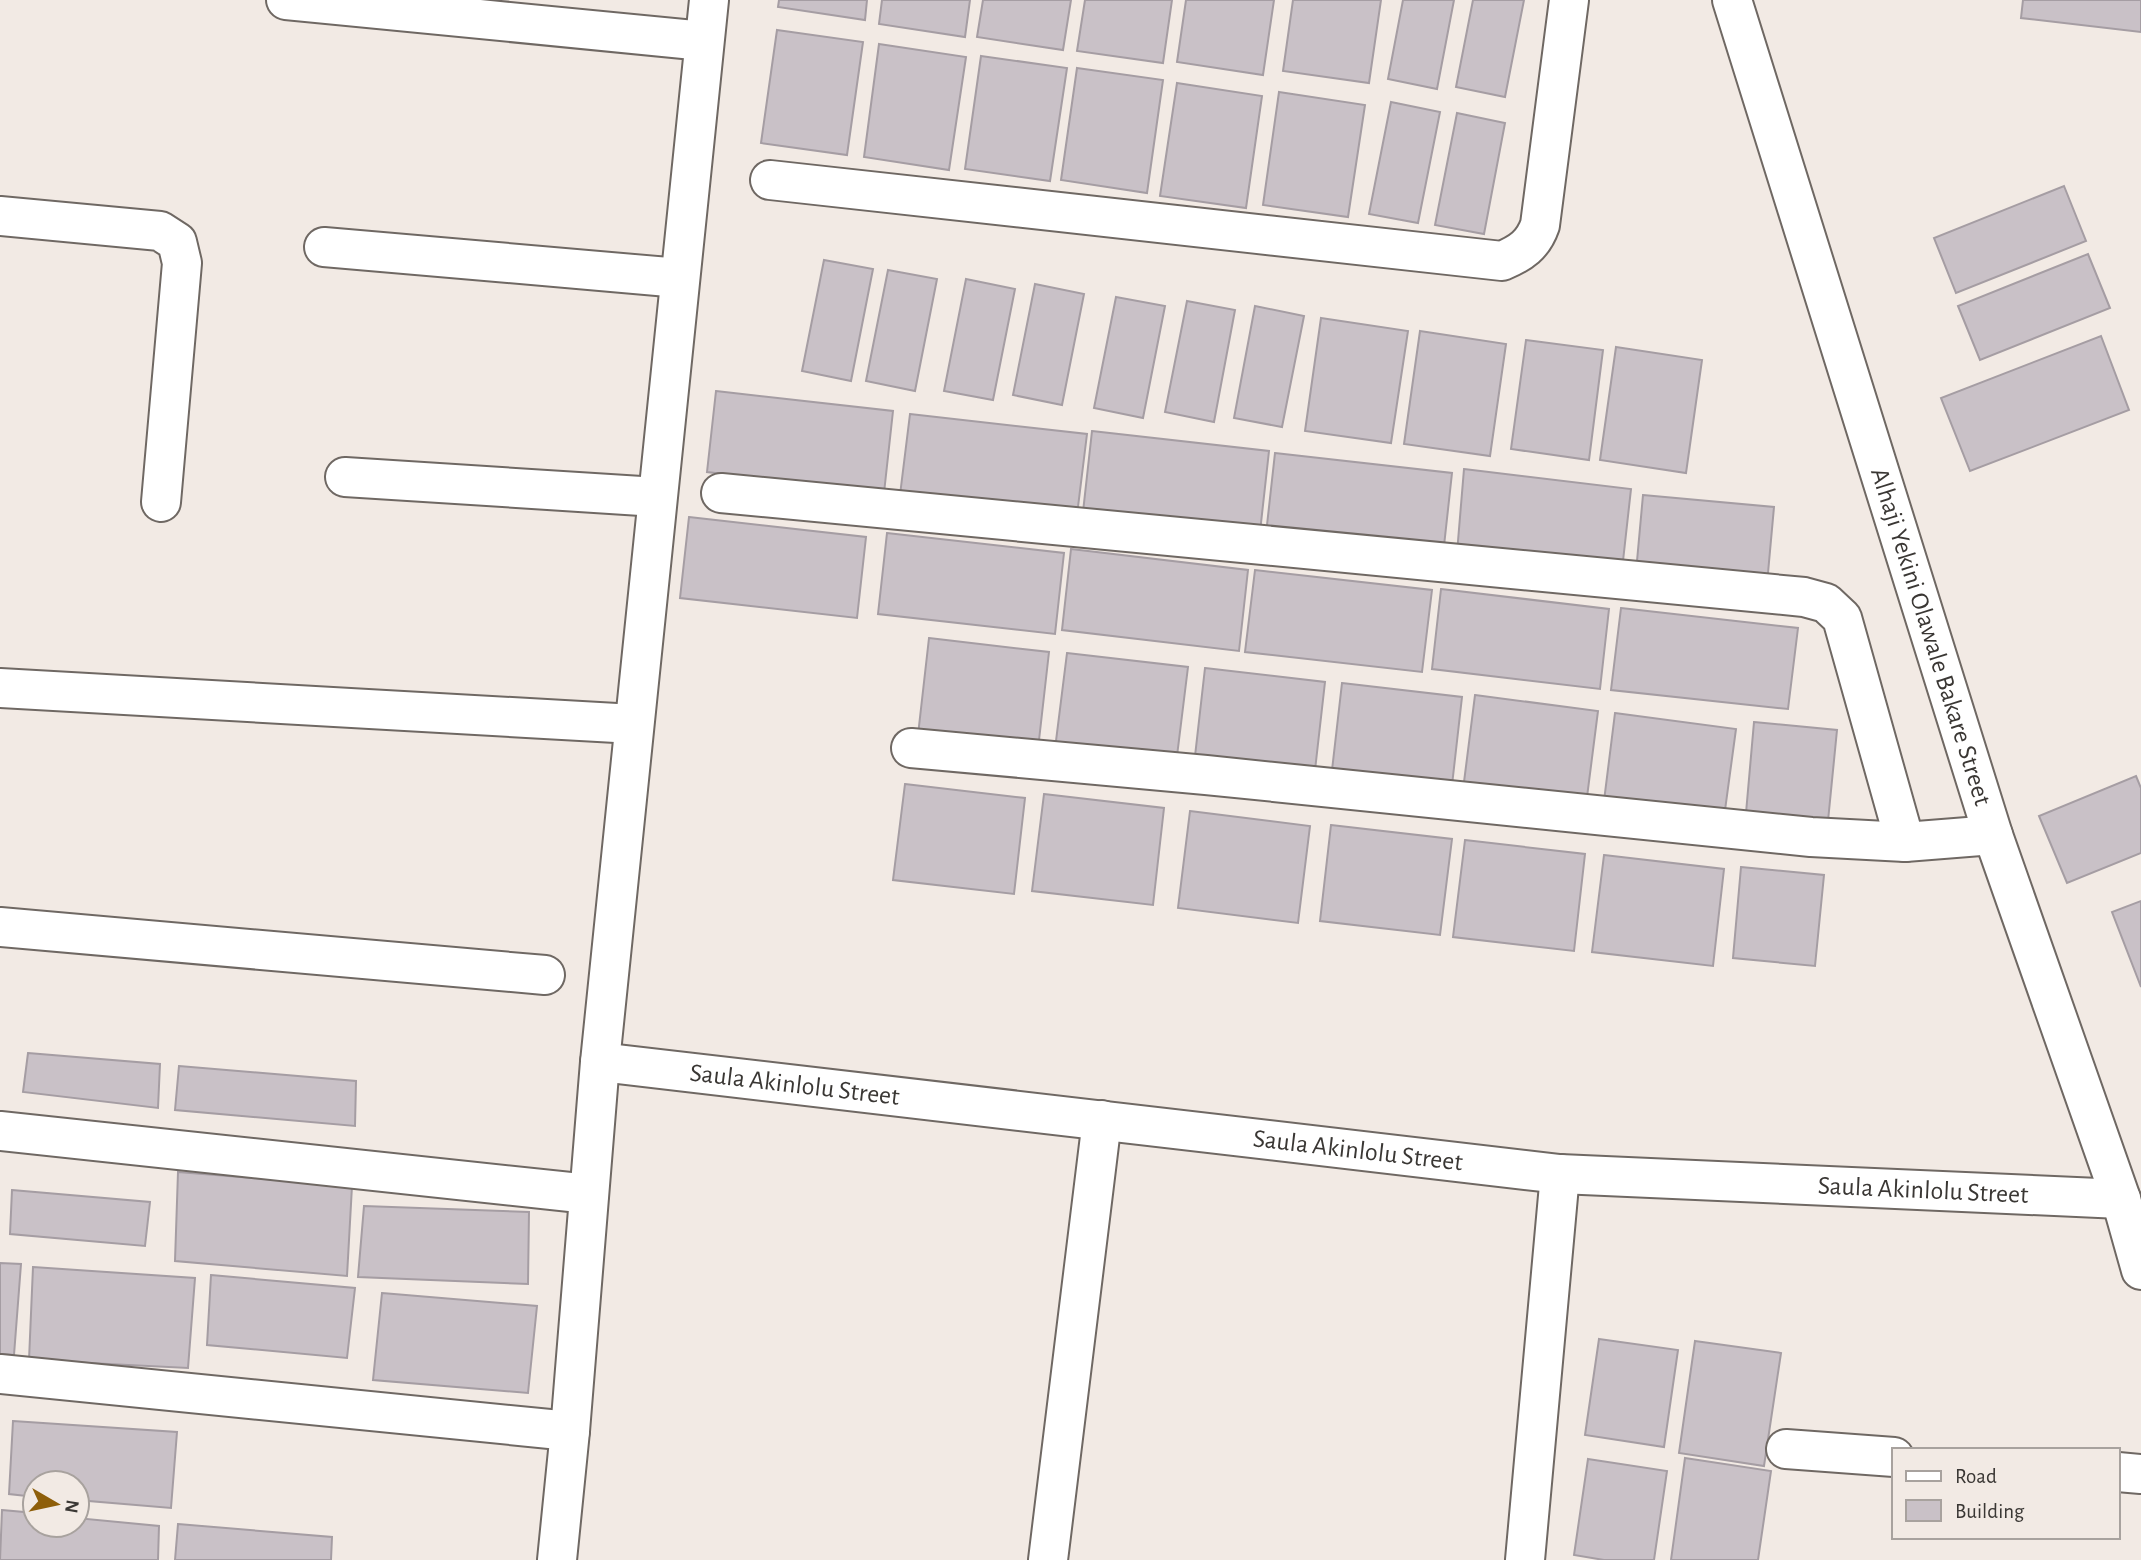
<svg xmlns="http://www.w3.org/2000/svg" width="2141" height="1560" font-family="'Alegreya Sans',sans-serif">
<rect width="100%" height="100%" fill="#f2eae4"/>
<g fill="#c9c1c7" stroke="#a59da3" stroke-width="2">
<polygon points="779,0 867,0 865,20 778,7"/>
<polygon points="882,0 970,0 965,37 879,24"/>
<polygon points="983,0 1071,0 1063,50 977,37"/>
<polygon points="1085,0 1172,0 1163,63 1077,51"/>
<polygon points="1186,0 1274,0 1263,75 1177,62"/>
<polygon points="1293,0 1381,0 1369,83 1283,71"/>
<polygon points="1403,0 1454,0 1437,89 1388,79"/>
<polygon points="1473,0 1524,0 1505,97 1456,87"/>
<polygon points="2023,0 2141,0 2141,32 2021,18"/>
<polygon points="777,30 863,42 847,155 761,143"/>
<polygon points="879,44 966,57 949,170 864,157"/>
<polygon points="981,56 1067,68 1050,181 965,169"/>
<polygon points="1077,68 1163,80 1147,193 1061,180"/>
<polygon points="1177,83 1262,96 1246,208 1160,196"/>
<polygon points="1279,92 1365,105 1348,217 1263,205"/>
<polygon points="1391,102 1440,112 1418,223 1369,214"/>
<polygon points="1457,113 1505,123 1484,234 1435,225"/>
<polygon points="2064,186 2086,241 1956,293 1934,238"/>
<polygon points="2088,254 2110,308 1980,360 1958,306"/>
<polygon points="824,260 873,269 851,381 802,371"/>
<polygon points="888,270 937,279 915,391 866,381"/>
<polygon points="966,279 1015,289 993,400 944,391"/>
<polygon points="1035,284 1084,294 1062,405 1013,395"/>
<polygon points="1116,297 1165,306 1143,418 1094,408"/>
<polygon points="1187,301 1235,310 1214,422 1165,412"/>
<polygon points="1255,306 1304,316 1282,427 1234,418"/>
<polygon points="1321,318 1408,331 1391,443 1305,431"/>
<polygon points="1420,331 1506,344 1490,456 1404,444"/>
<polygon points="2101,336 2129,410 1970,471 1941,398"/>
<polygon points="1526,340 1603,350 1589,460 1511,449"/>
<polygon points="1616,347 1702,360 1686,473 1600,460"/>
<polygon points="716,391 893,411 884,493 707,472"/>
<polygon points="910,414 1087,434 1077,515 900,495"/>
<polygon points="1092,431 1269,451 1260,532 1083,512"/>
<polygon points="1275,453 1452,473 1443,555 1266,534"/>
<polygon points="1464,469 1631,489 1622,570 1457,553"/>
<polygon points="1643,495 1774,507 1767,584 1636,572"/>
<polygon points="689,517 866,537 857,618 680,598"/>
<polygon points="887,533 1064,553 1055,634 878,614"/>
<polygon points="1071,549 1248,570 1239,651 1062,630"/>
<polygon points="1255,570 1432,590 1422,672 1245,652"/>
<polygon points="1441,589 1609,609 1600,689 1432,669"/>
<polygon points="1621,608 1798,628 1788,709 1611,690"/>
<polygon points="929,638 1049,652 1038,749 918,735"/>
<polygon points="1067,653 1188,667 1176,764 1055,749"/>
<polygon points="1205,668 1325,682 1314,779 1194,765"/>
<polygon points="1342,683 1462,697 1451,794 1331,779"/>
<polygon points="1475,695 1598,711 1586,805 1463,790"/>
<polygon points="1615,713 1736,729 1723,825 1603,809"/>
<polygon points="1754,722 1837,730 1828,821 1746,813"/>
<polygon points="2136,776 2141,788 2141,853 2067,883 2039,816"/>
<polygon points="905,784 1025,798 1014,894 893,880"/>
<polygon points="1044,794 1164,808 1153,905 1032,891"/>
<polygon points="1190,811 1310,826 1298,923 1178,908"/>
<polygon points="1331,825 1452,839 1440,935 1320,921"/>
<polygon points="1465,840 1585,854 1574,951 1453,937"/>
<polygon points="1604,855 1724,869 1713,966 1592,952"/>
<polygon points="1741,867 1824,875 1815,966 1733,958"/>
<polygon points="2141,901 2141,987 2112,912"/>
<polygon points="28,1053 160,1064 158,1108 23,1092"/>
<polygon points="179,1066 356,1081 355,1126 175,1110"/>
<polygon points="178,1172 352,1186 347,1276 175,1261"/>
<polygon points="12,1190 150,1202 145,1246 10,1234"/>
<polygon points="364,1206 529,1212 528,1284 358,1277"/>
<polygon points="0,1263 21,1264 14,1355 0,1354"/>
<polygon points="33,1267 195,1278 188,1368 29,1360"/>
<polygon points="211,1275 355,1288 347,1358 207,1345"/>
<polygon points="382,1293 537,1306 528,1393 373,1380"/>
<polygon points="1599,1339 1678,1350 1664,1447 1585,1435"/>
<polygon points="1695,1341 1781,1353 1764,1466 1679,1453"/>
<polygon points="13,1421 177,1432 171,1508 77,1500 77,1483 35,1483 35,1497 9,1494"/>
<polygon points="1685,1458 1771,1471 1758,1560 1671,1560"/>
<polygon points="1588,1459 1667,1471 1654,1560 1604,1560 1574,1555"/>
<polygon points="2,1510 35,1513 35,1525 77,1525 77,1518 159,1526 158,1560 0,1560"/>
<polygon points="178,1524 332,1537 331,1560 175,1560"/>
</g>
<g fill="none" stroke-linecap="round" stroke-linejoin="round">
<g stroke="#6f6863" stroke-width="42">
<g id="minor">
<polyline points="286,0 704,41"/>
<path id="s1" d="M 1732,0 L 1993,835 L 2121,1199 L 2141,1270"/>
<path d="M 770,180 L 1502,261 C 1521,253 1533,245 1540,225 L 1569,0"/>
<polyline points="0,216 160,231 177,242 182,263 161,502"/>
<polyline points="324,247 680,278"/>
<polyline points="345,477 657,497"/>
<polyline points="721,493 1804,597 1826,603 1842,618 1905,842"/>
<polyline points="0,688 634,724"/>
<polyline points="911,748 1206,775 1811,837 1905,842 1993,835"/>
<polyline points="0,927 545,975"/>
<path id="s2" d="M 600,1062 L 1560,1174 L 2121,1199"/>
<polyline points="0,1131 589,1194"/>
<polyline points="0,1374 570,1431"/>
<polyline points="1786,1449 1894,1457"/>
<polyline points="2118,1472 2141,1474"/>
<polyline points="557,1560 570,1431 600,1062 709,0"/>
<polyline points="1048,1560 1102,1120"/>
<polyline points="1525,1560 1560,1174"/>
</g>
</g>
<use href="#minor" stroke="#fff" stroke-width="38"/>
</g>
<g text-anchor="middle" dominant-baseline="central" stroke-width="7" stroke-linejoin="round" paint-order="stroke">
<g font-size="26" fill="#3a3734" stroke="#f2eae4">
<text stroke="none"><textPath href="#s1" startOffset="667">Alhaji Yekini Olawale Bakare Street</textPath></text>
<text stroke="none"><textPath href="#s2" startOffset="196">Saula Akinlolu Street</textPath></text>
<text stroke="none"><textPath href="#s2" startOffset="763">Saula Akinlolu Street</textPath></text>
<text stroke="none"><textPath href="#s2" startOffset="1330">Saula Akinlolu Street</textPath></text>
</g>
</g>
<rect x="1892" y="1448" width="228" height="91" fill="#f2eae4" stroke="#a8a29e" stroke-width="2"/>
<rect x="1906" y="1471" width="35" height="10" fill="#ffffff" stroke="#a8a29e" stroke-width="2"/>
<text x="1955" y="1483" font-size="21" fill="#3a3734">Road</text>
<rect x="1906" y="1500" width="35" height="21" fill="#c9c1c7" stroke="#a8a29e" stroke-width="2"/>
<text x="1955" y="1518" font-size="21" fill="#3a3734">Building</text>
<g transform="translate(56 1504) rotate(99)"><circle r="33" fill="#f2eae4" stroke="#a8a29e" stroke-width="2"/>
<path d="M0-5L12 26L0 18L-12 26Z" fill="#8e5e09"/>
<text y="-10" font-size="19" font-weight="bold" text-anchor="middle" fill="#3a3734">N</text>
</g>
</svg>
